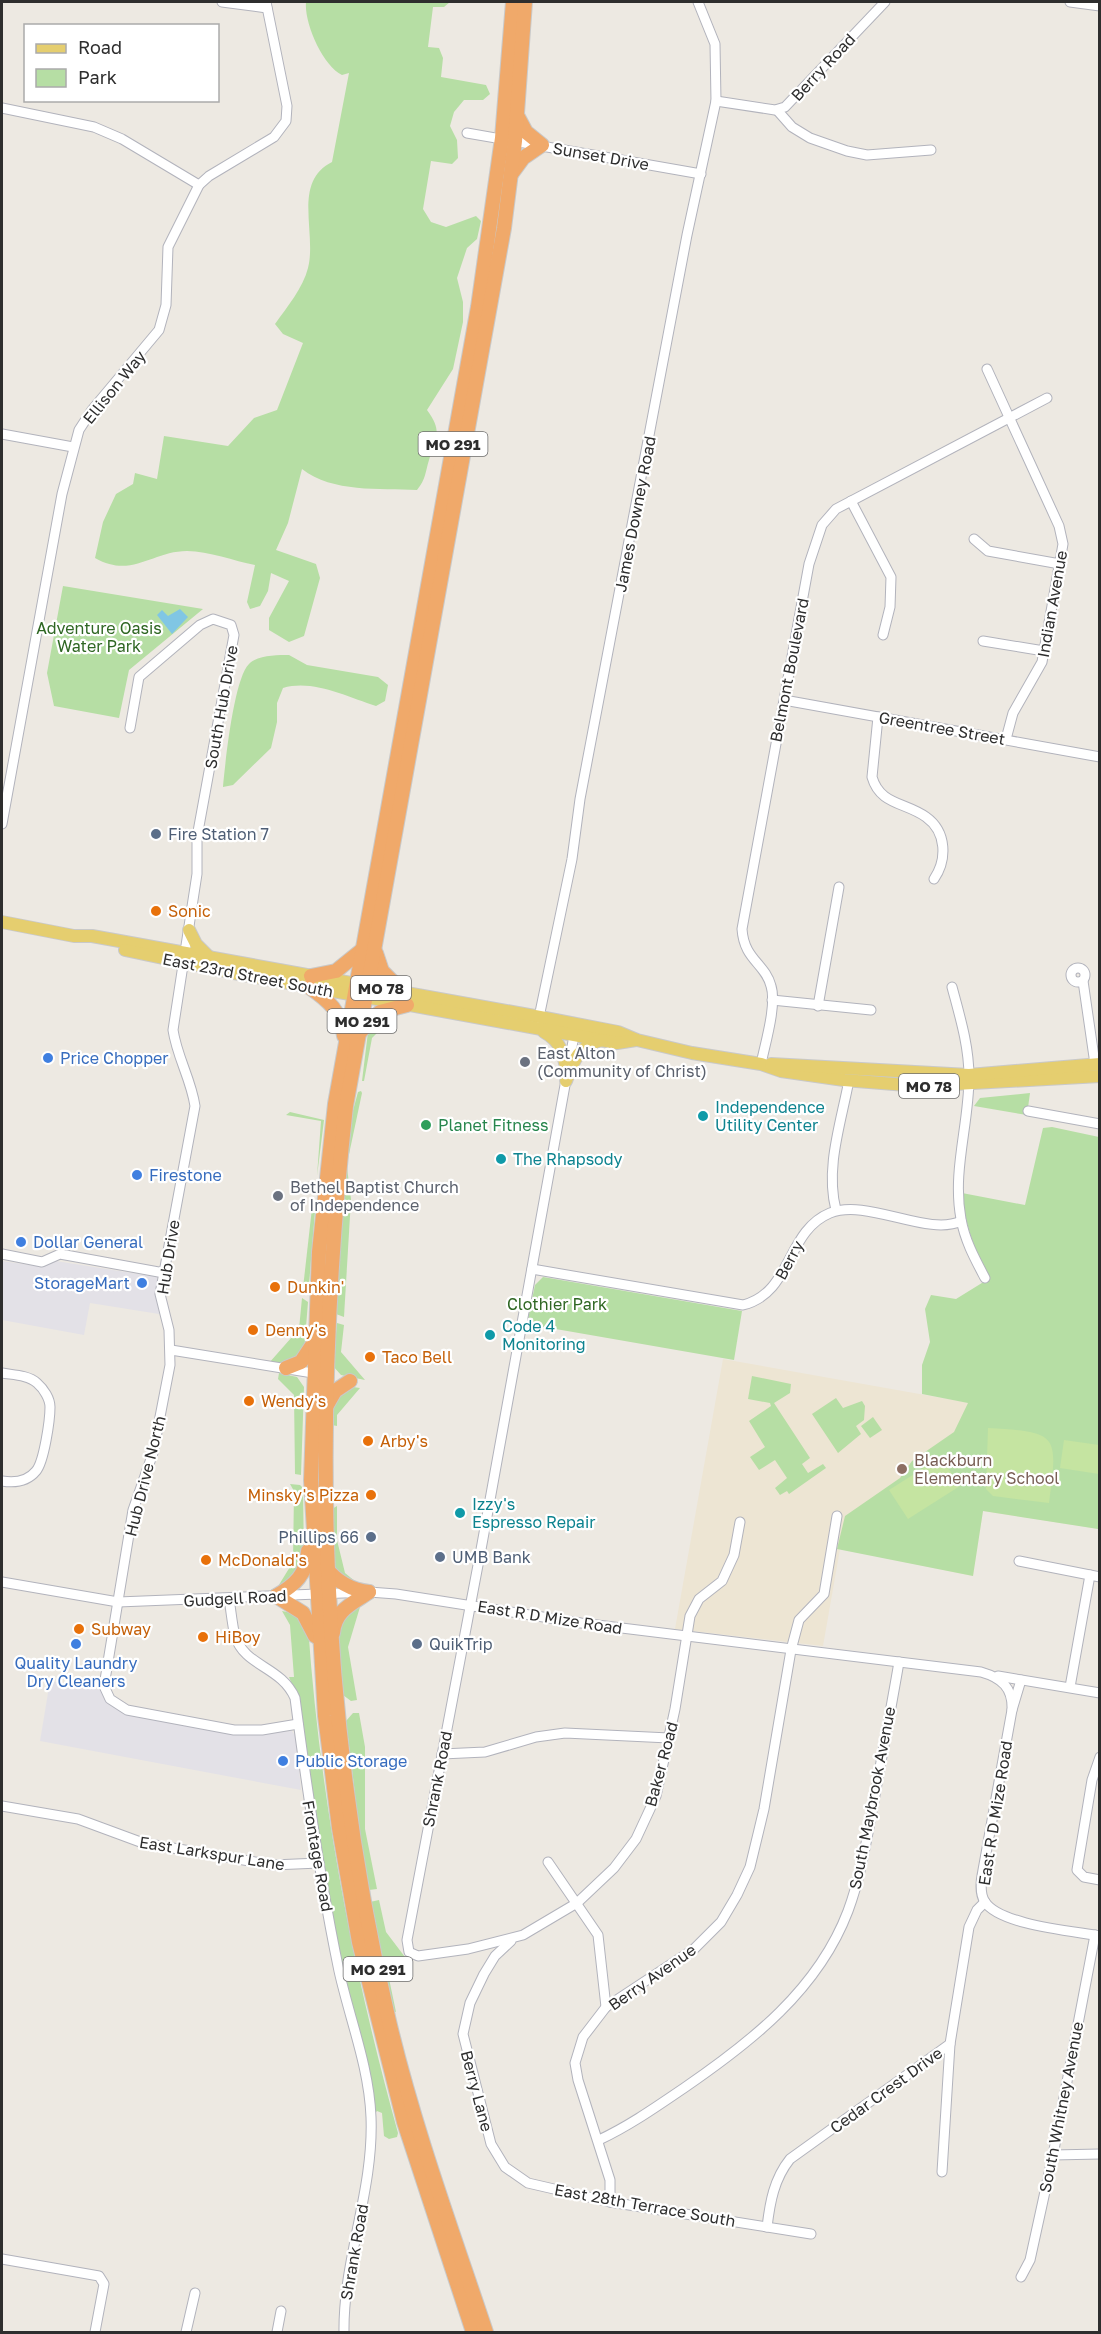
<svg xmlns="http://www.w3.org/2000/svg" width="1101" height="2334" font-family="'Golos Text',sans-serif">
<rect width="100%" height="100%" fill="#ede9e2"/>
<g fill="#e3e1e7">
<polygon points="2,1261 43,1267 56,1261 157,1277 159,1314 90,1303 84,1335 2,1320"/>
<polygon points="50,1681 102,1690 110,1704 262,1733 292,1731 296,1737 301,1790 40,1741"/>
</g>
<polygon fill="#ede5d3" points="723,1359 1099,1426 1099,1529 983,1511 973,1576 840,1549 823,1646 675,1629"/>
<g fill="#b6dea4">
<path d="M 306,2 L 450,2 L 444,7 L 433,7 L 428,47 L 439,48 L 443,58 L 441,77 L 486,85 L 490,94 L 483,100 L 464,100 L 454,112 L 450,126 L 457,140 L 458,158 L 452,164 L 431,161 L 423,209 L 431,222 L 446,227 L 476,216 L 481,221 L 477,239 L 467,248 L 457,278 L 463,302 L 463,322 L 453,369 L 427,410 C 443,432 436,437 429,460 C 425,473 426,479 417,490 C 379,488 333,493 302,469 L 288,523 L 276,550 L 316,564 L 320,578 L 304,636 L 289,642 L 269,630 L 269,618 L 289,581 L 271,573 L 268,591 L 260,606 L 250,609 L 247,602 L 255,565 C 234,561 209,551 187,551 C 152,551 132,579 95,558 L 103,522 L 116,494 L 133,484 L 135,473 L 157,479 L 164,436 L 228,446 L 254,418 L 277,410 L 303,343 L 283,334 L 275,324 C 287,307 303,288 308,268 C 317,233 292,182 332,162 L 349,73 L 342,75 C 323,66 304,23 306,2 Z"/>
<polygon points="63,586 203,609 129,670 119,718 54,706 47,673"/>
<path d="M 289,655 L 307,665 L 378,677 L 388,685 L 385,701 L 376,706 C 347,697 313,679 283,688 L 277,703 L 277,722 L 271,748 L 233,785 L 223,787 C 225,764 234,678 249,664 C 258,655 277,655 289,655 Z"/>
<polygon points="401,1009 372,1038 364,1081 362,1081 368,1032 373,1023"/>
<polygon points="361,1091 362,1093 348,1159 351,1118 358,1092"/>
<polygon points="1030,1093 1027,1115 974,1106 980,1098"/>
<polygon points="290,1112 324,1120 317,1176 321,1121 286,1115"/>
<path d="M 1052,1127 L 1099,1137 L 1099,1532 L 1098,1529 L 983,1511 L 973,1576 L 837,1549 L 845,1516 L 900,1478 L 912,1461 L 954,1432 L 968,1403 L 922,1394 L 922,1365 L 930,1342 L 925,1309 L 931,1295 L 956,1299 L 990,1278 C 974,1250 965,1225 962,1193 L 1025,1205 L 1043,1128 Z"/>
<polygon points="347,1168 351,1199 344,1317 336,1314 344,1171"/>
<polygon points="312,1208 315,1211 309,1285 307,1288 303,1288"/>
<polygon points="543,1277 742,1311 734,1360 527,1324 535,1285"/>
<polygon points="302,1298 308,1302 304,1352 288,1365 269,1363 299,1329"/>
<polygon points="337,1323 344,1325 341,1352 365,1380 341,1375 333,1366"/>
<polygon points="279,1373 297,1377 304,1387 301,1475 295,1474 294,1395 278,1379"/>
<polygon points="752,1376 791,1384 790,1393 774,1403 810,1458 802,1464 808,1473 823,1464 826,1468 789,1494 787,1491 780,1495 775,1488 787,1478 775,1460 759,1470 750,1457 765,1447 749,1421 771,1406 770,1403 748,1399"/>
<polygon points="353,1387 360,1388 337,1415 337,1426 332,1425 334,1398"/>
<polygon points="836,1398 843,1408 862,1401 865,1406 864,1420 856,1426 861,1434 838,1453 812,1414"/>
<polygon points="873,1417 882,1430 870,1438 861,1426"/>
<polygon points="290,1484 300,1485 303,1488 304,1559 302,1570 277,1588 293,1562 294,1491"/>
<polygon points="337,1506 337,1540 345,1573 356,1582 349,1582 331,1569 332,1509"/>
<path d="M 360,1607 L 348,1647 L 357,1700 L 351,1701 L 343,1695 C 339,1666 323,1618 360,1607 Z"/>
<path d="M 282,1611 L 292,1613 L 308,1626 C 320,1799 352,1967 398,2133 L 397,2137 L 389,2139 L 384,2136 L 382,2113 L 377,2111 L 372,2117 C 343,1979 316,1842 300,1703 L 289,1677 L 294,1677 L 290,1625 Z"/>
<polygon points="353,1713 359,1713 365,1747 365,1829 377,1889 369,1890 354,1817 355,1794 346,1721"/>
<polygon points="379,1900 386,1932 408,1961 387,1969 396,2012 393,2011 370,1902"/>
</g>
<g fill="#c5e4a1">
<path d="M 988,1428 C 1059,1432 1058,1434 1049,1503 L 993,1496 L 986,1489 Z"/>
<polygon points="1064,1440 1099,1445 1099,1474 1060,1468"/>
<polygon points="941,1457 960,1486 908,1519 889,1490"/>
</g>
<polygon fill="#80c6e4" points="180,609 188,617 172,634 157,615 162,610 168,616"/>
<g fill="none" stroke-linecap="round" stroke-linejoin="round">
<g stroke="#b2b3bc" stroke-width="11">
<g id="minor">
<polyline points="222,2 267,8"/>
<polyline points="1070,2 1100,6"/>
<polyline points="716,101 775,110 785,107 885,2"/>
<polyline points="2,108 94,127 122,139 199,185"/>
<polyline points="777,110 792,127 810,138 847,151 867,155 931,150"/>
<polyline points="467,133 701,174"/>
<polyline points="987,369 1059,526 1063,544 1042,662 1013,713 1006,739"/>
<polyline points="2,434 73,447"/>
<polyline points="851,501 891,577 890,607 883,635"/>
<polyline points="974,539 988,551 1060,564"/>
<polyline points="983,641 1044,651"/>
<polyline points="784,700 1100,757"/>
<path d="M 878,717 L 872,777 C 880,805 905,802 926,817 C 947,832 947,860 934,879"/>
<path d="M 130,728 L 139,677 L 200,625 L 213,619 L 231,625 L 234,635 L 197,837 L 197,874 L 173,1030 C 177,1057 191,1079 195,1106 L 160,1294 L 169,1330 L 170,1365 L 153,1453 L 133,1510 L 104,1686 L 110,1699 L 127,1710 L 234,1730 L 262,1730 L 298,1724"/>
<polyline points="2,824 62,494 79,430 92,410 159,330 166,305 168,247 199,185 209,176 274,137 286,121 287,106 266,2"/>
<circle cx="1078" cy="975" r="7"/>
<polyline points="1083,981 1095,1064"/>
<path d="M 952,987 C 960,1017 969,1046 969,1077 C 969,1125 952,1171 961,1219 C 965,1241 975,1259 985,1278"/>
<polyline points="772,1000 871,1010"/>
<polyline points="818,1006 839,887"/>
<polyline points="538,1022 572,859 580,799 687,235 716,101 715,44 698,2"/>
<polyline points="575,1030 482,1544 407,1940 409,1952 418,1956 468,1949 523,1935 577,1903 614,1868 636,1839 656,1796 675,1709 690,1616 699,1599 722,1581 734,1555 740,1522"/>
<path d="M 761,1064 C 765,1044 777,1005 771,986 C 765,963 744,960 742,929 L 809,564 L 822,525 L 836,509 L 1047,398"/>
<polyline points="1028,1111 1100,1124"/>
<path d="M 836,1210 C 825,1168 841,1123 849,1080"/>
<polyline points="2,1254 42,1262 60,1254 164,1273"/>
<path d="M 532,1269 L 743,1305 C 792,1293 786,1231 830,1213 C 867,1198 928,1237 961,1221"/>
<polyline points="171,1350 319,1374"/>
<path d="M 2,1373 C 13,1375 28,1375 37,1383 C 44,1389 50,1399 50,1407 C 50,1420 44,1462 36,1471 C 27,1482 14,1483 2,1481"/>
<polyline points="1019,1561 1100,1577"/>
<path d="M 2,1582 L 118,1602 L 369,1592 L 396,1594 L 581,1623 L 981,1672 C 1002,1678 1013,1688 1012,1710"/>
<path d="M 229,1599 C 231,1610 232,1624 235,1636 C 245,1667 281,1666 295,1698 C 307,1790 320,1880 339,1971 C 350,2020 369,2067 371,2117 C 374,2190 343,2260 344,2332"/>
<polyline points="998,1676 1100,1693"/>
<path d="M 1021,1680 L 1012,1710 L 983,1870 C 981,1880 979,1893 985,1902 C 1000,1925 1073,1931 1100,1936"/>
<polyline points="1070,1687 1090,1575"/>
<polyline points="442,1754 485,1752 536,1737 565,1733 669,1738"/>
<polyline points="1100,1757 1092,1780 1077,1870 1084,1877 1100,1880"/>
<polyline points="2,1806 78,1819 143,1843 273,1865 319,1863"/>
<polyline points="548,1862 598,1935 606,2007"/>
<polyline points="511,1941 495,1956 484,1974 470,2003 463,2034 491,2144 505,2167 528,2183 610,2202 811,2234"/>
<path d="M 599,2140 C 629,2126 656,2107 684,2088 C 751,2042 818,1990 848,1911 C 861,1876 867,1838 874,1801 C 882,1755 891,1709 899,1662"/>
<polyline points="1053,2155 1100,2154"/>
<polyline points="942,2172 950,2044 969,1927 977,1910 985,1902"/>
<polyline points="610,2202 610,2180 578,2080 575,2063 583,2037 606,2007 694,1949 721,1922 737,1895 750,1867 764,1809 791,1650 799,1620 824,1594 837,1516"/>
<path d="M 767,2227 C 770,2202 774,2179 790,2159 L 950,2044"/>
<polyline points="2,2259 99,2276 104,2284 95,2332"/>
<polyline points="1021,2277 1030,2260 1053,2155 1095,1935"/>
<polyline points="186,2332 195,2293"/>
<polyline points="277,2332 281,2311"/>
</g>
</g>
<g stroke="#c9c9c9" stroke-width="14">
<g id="major">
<polyline points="2,922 74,936 92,936 540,1017 618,1032 637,1040 692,1053 761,1064 781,1071 844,1080 919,1086 1100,1076"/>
<polyline points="189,930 196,944 209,957"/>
<polyline points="125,950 234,973 574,1035 617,1043 636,1040"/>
<path d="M 544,1032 C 562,1042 564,1055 567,1074"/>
<polyline points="771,1064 969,1075 1100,1064"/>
<path d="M 566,1081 C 574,1059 579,1046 602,1040"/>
</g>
</g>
<g stroke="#c9c9c9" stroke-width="16">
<g id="highway">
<polyline points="512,173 523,158 542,145 526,132 518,117"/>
<polyline points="376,953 382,971 403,992"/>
<polyline points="311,976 336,971 362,950"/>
<path d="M 309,987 C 329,1001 341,1011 344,1036"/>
<polyline points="360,1032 380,1012 407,1005"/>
<polyline points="286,1368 301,1362 313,1344"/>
<polyline points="327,1405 335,1391 350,1381"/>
<path d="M 326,1568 C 337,1582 352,1590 369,1592"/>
<path d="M 276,1596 C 295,1585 307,1574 308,1551"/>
<polyline points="276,1596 303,1613 315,1636"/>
<path d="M 333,1633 C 335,1610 352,1604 369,1592"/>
<polyline points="473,2332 404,2122 359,1942 339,1828 325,1716 311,1480 319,1252 335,1104 478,307 502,138 513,2"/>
<path d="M 486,2332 C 452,2230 414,2127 389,2021 C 317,1718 312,1414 346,1106 L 504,228 L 515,141 L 525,2"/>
</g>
</g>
<use href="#minor" stroke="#fff" stroke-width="9"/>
<use href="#major" stroke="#e5ce6f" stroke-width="12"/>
<use href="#highway" stroke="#f0a96a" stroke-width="14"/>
</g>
<g fill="#5c6f8a" stroke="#fff" stroke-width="2">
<circle cx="156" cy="834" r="6"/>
<circle cx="371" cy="1537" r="6"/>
<circle cx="440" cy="1557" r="6"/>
<circle cx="417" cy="1644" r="6"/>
</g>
<g fill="#e8710a" stroke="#fff" stroke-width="2">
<circle cx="156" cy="911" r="6"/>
<circle cx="275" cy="1287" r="6"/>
<circle cx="253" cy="1330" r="6"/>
<circle cx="370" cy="1357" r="6"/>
<circle cx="249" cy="1401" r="6"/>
<circle cx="368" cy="1441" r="6"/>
<circle cx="371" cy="1495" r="6"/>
<circle cx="206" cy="1560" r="6"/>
<circle cx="79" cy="1629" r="6"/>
<circle cx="203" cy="1637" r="6"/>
</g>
<g fill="#3f7fe0" stroke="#fff" stroke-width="2">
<circle cx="48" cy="1058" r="6"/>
<circle cx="137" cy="1175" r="6"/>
<circle cx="21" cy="1242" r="6"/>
<circle cx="142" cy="1283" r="6"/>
<circle cx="76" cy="1644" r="6"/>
<circle cx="283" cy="1761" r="6"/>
</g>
<g fill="#6b7280" stroke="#fff" stroke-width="2">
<circle cx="525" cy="1062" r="6"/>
<circle cx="278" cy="1196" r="6"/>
</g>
<g fill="#0f9aa8" stroke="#fff" stroke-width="2">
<circle cx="703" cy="1116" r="6"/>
<circle cx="501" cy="1159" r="6"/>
<circle cx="490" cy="1335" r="6"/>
<circle cx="460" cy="1513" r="6"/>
</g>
<circle fill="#2e9e5b" stroke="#fff" stroke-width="2" cx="426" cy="1125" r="6"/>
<circle fill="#8d6e63" stroke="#fff" stroke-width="2" cx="902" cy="1469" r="6"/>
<g text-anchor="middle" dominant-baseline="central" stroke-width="4.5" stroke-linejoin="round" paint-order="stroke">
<g fill="#fff" stroke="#6d6d6d" stroke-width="1.5">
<rect x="418.5" y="432" width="69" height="24" rx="4.5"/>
<rect x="351" y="976" width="60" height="24" rx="4.5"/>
<rect x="327.5" y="1009" width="69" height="24" rx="4.5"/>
<rect x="899" y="1074" width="60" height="24" rx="4.5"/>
<rect x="343.5" y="1957" width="69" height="24" rx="4.5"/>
</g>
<g font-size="15" font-weight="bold" fill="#2e2e2e">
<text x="453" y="444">MO 291</text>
<text x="381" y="988">MO 78</text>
<text x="362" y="1021">MO 291</text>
<text x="929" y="1086">MO 78</text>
<text x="378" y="1969">MO 291</text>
</g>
<g font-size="16" fill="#2e2e2e" stroke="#fff">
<text transform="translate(823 67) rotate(-47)">Berry Road</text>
<text transform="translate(601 156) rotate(10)">Sunset Drive</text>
<text transform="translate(114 387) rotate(-51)">Ellison Way</text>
<text transform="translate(635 514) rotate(-79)">James Downey Road</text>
<text transform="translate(1052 604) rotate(-80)">Indian Avenue</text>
<text transform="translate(789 670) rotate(-79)">Belmont Boulevard</text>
<text transform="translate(221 707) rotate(-80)">South Hub Drive</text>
<text transform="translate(942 728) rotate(10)">Greentree Street</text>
<text transform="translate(248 975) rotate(11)">East 23rd Street South</text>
<text transform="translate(168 1257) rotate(-81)">Hub Drive</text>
<text transform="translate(789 1260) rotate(-62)">Berry</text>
<text transform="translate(145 1476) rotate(-76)">Hub Drive North</text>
<text transform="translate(235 1598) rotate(-3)">Gudgell Road</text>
<text transform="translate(550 1617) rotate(9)">East R D Mize Road</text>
<text transform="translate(661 1764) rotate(-75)">Baker Road</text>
<text transform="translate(437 1779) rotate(-79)">Shrank Road</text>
<text transform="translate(872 1798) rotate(-79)">South Maybrook Avenue</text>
<text transform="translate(995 1813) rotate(-81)">East R D Mize Road</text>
<text transform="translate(212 1853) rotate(9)">East Larkspur Lane</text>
<text transform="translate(318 1856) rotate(80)">Frontage Road</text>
<text transform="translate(652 1977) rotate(-35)">Berry Avenue</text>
<text transform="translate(886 2090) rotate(-36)">Cedar Crest Drive</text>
<text transform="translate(477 2091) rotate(75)">Berry Lane</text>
<text transform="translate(1061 2107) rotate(-79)">South Whitney Avenue</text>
<text transform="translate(645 2205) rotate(10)">East 28th Terrace South</text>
<text transform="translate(354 2252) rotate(-80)">Shrank Road</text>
</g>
<g font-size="16" fill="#2e6622" stroke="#fff">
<text x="99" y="628">Adventure Oasis<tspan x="99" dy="18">Water Park</tspan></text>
<text x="557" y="1304">Clothier Park</text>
</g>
<g font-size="16" fill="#4e5e75" stroke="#fff" text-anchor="start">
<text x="168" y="834">Fire Station 7</text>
<text x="359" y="1537" text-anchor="end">Phillips 66</text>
<text x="452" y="1557">UMB Bank</text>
<text x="429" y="1644">QuikTrip</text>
</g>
<g font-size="16" fill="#c56008" stroke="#fff" text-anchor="start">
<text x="168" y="911">Sonic</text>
<text x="287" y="1287">Dunkin'</text>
<text x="265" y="1330">Denny's</text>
<text x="382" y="1357">Taco Bell</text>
<text x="261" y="1401">Wendy's</text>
<text x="380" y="1441">Arby's</text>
<text x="359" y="1495" text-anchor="end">Minsky's Pizza</text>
<text x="218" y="1560">McDonald's</text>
<text x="91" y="1629">Subway</text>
<text x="215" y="1637">HiBoy</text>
</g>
<g font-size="16" fill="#5b616d" stroke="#fff" text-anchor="start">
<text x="537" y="1053">East Alton<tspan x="537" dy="18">(Community of Christ)</tspan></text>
<text x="290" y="1187">Bethel Baptist Church<tspan x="290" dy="18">of Independence</tspan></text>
</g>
<g font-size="16" fill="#366cbe" stroke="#fff" text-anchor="start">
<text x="60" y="1058">Price Chopper</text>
<text x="149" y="1175">Firestone</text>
<text x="33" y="1242">Dollar General</text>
<text x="130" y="1283" text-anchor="end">StorageMart</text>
<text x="76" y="1663" text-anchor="middle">Quality Laundry<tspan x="76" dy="18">Dry Cleaners</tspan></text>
<text x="295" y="1761">Public Storage</text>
</g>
<g font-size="16" fill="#0d838f" stroke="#fff" text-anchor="start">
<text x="715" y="1107">Independence<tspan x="715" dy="18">Utility Center</tspan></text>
<text x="513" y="1159">The Rhapsody</text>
<text x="502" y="1326">Code 4<tspan x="502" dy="18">Monitoring</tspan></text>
<text x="472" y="1504">Izzy's<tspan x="472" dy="18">Espresso Repair</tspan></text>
</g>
<g font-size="16" fill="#27864d" stroke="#fff" text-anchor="start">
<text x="438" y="1125">Planet Fitness</text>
</g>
<g font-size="16" fill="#785e54" stroke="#fff" text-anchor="start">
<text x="914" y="1460">Blackburn<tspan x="914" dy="18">Elementary School</tspan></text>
</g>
</g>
<rect width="1101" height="2334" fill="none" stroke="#2e2e2e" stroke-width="6"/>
<rect x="24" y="24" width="195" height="78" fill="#ffffff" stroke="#ababab" stroke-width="1.5"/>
<rect x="36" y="44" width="30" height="9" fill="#e5ce6f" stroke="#ababab" stroke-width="1.5"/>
<text x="78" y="54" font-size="18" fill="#2e2e2e">Road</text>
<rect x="36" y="69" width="30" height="18" fill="#b6dea4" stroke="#ababab" stroke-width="1.5"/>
<text x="78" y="84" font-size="18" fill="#2e2e2e">Park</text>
</svg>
